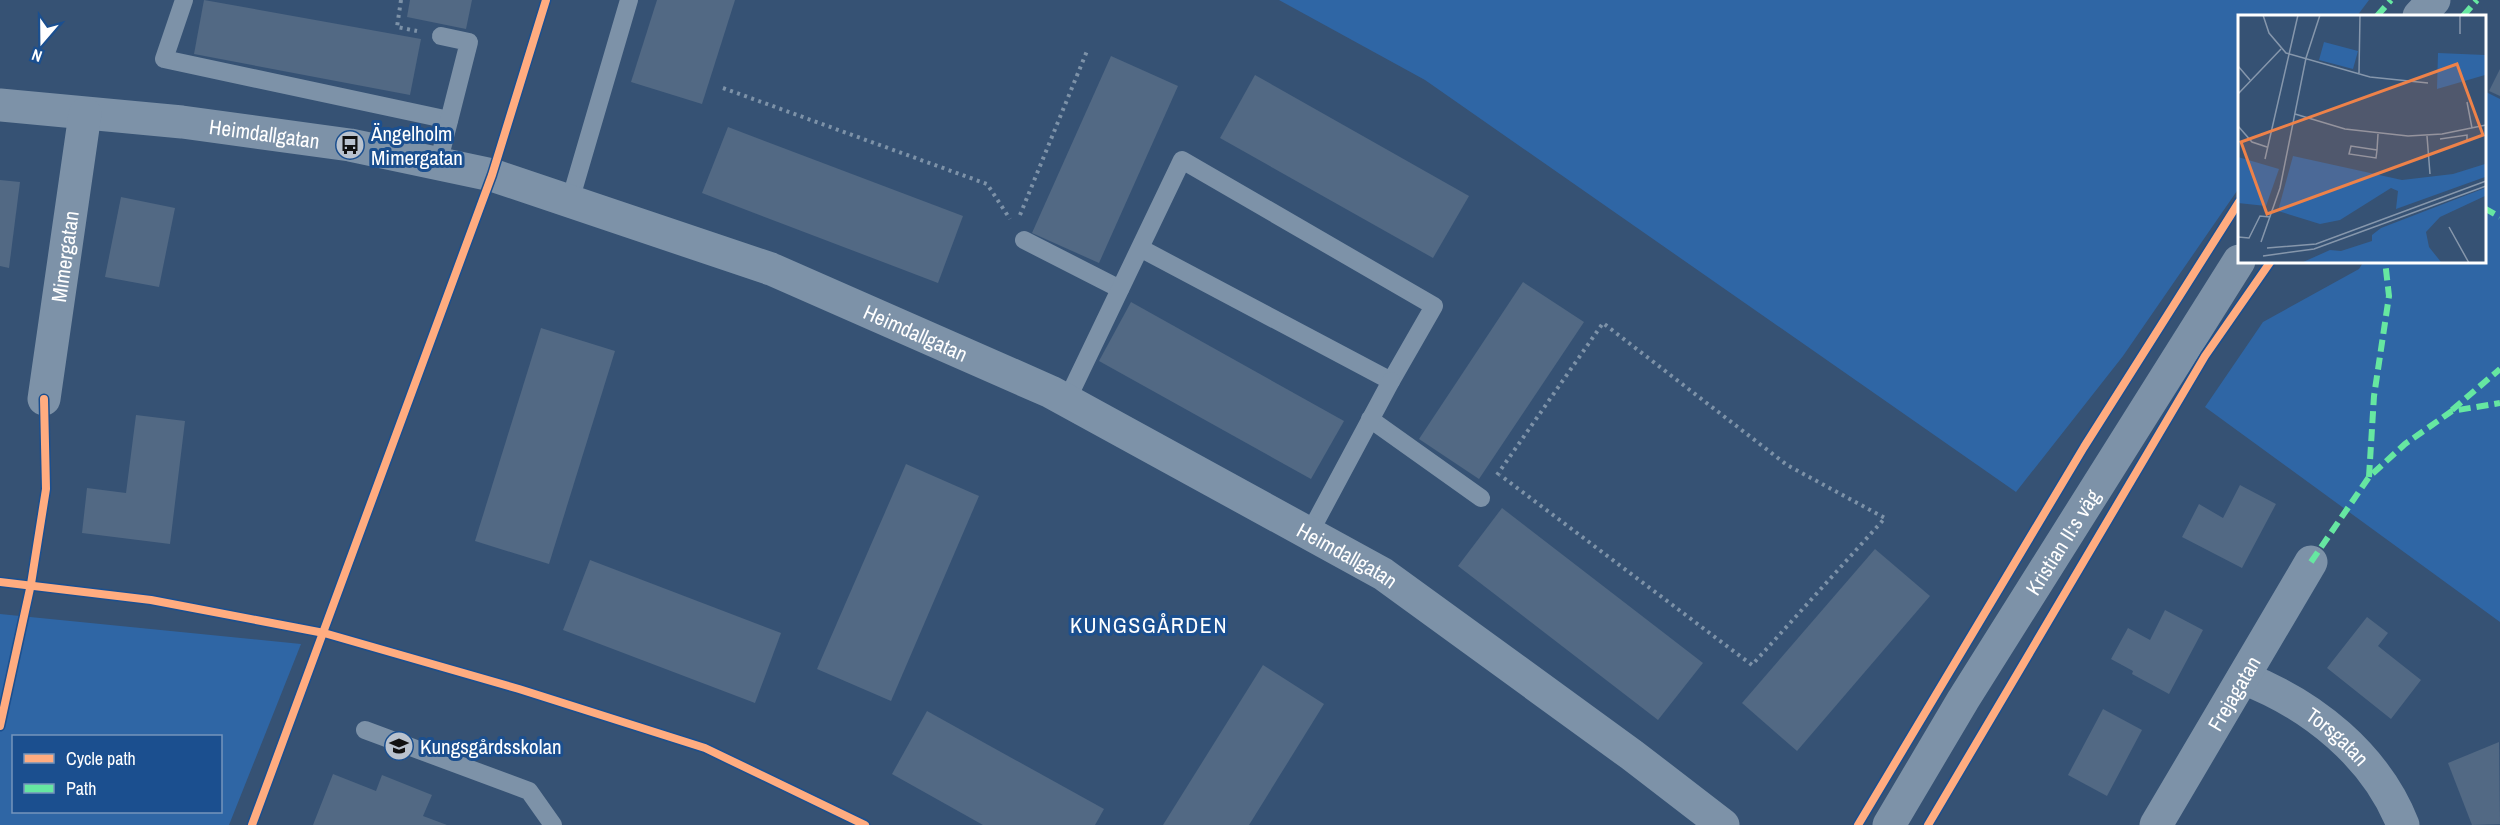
<svg xmlns="http://www.w3.org/2000/svg" width="2500" height="825" font-family="'Archivo Narrow',sans-serif">
<rect width="100%" height="100%" fill="#365274"/>
<g fill="#2f66a5" fill-rule="evenodd">
<polygon points="1279,0 2369,0 2357,16 2239,16 2239,188 2123,356 2016,492 1425,80"/>
<polygon points="2484,91 2500,99 2500,622 2205,407 2263,322 2359,269 2364,261 2484,261"/>
<path d="M 0,614 L 301,644 L 229,825 L 0,825 ZM 220,736 L 220,812 L 14,812 L 14,736 Z"/>
</g>
<g fill="#526984">
<polygon points="204,0 421,39 410,95 194,54"/>
<polygon points="410,0 472,0 466,29 407,17"/>
<polygon points="657,0 735,0 702,104 631,82"/>
<polygon points="1111,56 1178,86 1099,263 1032,233"/>
<polygon points="2500,69 2500,96 2489,91"/>
<polygon points="1255,75 1469,196 1433,258 1220,138"/>
<polygon points="728,127 963,216 938,283 702,193"/>
<polygon points="0,180 20,182 9,268 0,266"/>
<polygon points="121,197 175,208 159,287 105,277"/>
<polygon points="1523,282 1584,322 1479,479 1419,439"/>
<polygon points="1131,302 1344,421 1311,479 1099,361"/>
<polygon points="541,328 615,351 549,564 475,541"/>
<polygon points="136,415 185,421 170,544 82,533 87,488 126,493"/>
<polygon points="906,464 979,496 891,701 817,669"/>
<polygon points="2240,485 2276,504 2242,568 2182,537 2199,504 2223,518"/>
<polygon points="1502,508 1703,663 1658,720 1458,566"/>
<polygon points="1875,549 1930,596 1797,751 1742,703"/>
<polygon points="590,560 781,633 755,703 563,630"/>
<polygon points="2165,610 2203,630 2169,694 2132,674 2133,671 2111,659 2128,628 2150,640"/>
<polygon points="2367,617 2388,633 2378,646 2421,680 2391,719 2327,668"/>
<polygon points="1263,665 1324,704 1249,825 1163,825"/>
<polygon points="2103,709 2142,730 2107,796 2068,775"/>
<polygon points="927,711 1104,809 1095,825 983,825 892,774"/>
<polygon points="2499,742 2500,824 2472,825 2448,763"/>
<polygon points="333,774 376,791 382,775 432,795 423,816 447,825 313,825"/>
</g>
<g fill="none" stroke-linecap="round" stroke-linejoin="round">
<g stroke="#7d92a8" stroke-width="4" stroke-dasharray="3 4.5" stroke-linecap="butt">
<polyline points="401,0 397,27 417,31"/>
<polyline points="723,88 987,184 1010,219"/>
<polyline points="1020,215 1087,51"/>
<polyline points="1497,475 1603,323 1787,465 1885,518 1752,665 1500,475"/>
</g>
<g stroke="#7d92a8" stroke-width="18">
<polyline points="184,0 164,59 449,120"/>
<polyline points="438,164 469,42 441,36"/>
<polyline points="570,201 629,0"/>
<polyline points="1024,240 1120,289"/>
<polyline points="1067,400 1182,160 1434,306 1391,381 1140,248"/>
<polyline points="1370,419 1481,498"/>
<polyline points="1309,534 1391,381"/>
<polyline points="365,730 529,791 553,825"/>
</g>
<g stroke="#7d92a8" stroke-width="33">
<path id="s1" d="M 0,105 L 182,122 L 350,145 L 492,175 L 771,269 L 1051,392 L 1383,574 L 1632,755 L 1723,825"/>
<path id="s2" d="M 44,399 L 85,114"/>
<path id="s3" d="M 2243,678 C 2312,704 2376,756 2403,825"/>
<path id="s4" d="M 2156,825 L 2311,562"/>
</g>
<g stroke="#7d92a8" stroke-width="33">
<polyline points="2419,16 2434,0"/>
<path id="s5" d="M 1889,825 L 1963,700 L 2239,261"/>
</g>
<g stroke="#66e7a1" stroke-width="6" stroke-dasharray="12 6" stroke-linecap="butt">
<polyline points="2377,16 2391,0"/>
<polyline points="2463,16 2477,0"/>
<polyline points="2484,208 2500,217"/>
<polyline points="2452,410 2500,369"/>
<polyline points="2369,477 2374,396 2389,296 2385,261"/>
<polyline points="2311,562 2369,477 2405,444 2452,411 2500,403"/>
</g>
<g stroke="#1b4f8f" stroke-width="11">
<g id="cycleway">
<polyline points="0,582 151,600 324,633 519,689 705,748 865,825"/>
<polyline points="0,726 31,584 46,489 44,399"/>
<polyline points="252,825 492,175 546,0"/>
<polyline points="1858,825 2084,447 2239,202"/>
<polyline points="1928,825 2205,356 2271,261"/>
</g>
</g>
<use href="#cycleway" stroke="#ffac80" stroke-width="8"/>
</g>
<defs>
<g id="bus-disc" transform="scale(1.5)"><circle r="9.5" fill="#b9c2ce" stroke="#1b4f8f"/><path d="M-5-6H5V4H4V6H2V4H-2V6H-4V4H-5ZM-3.5-4V0h7V-4ZM-3.5 1.2v1.5H-2V1.2ZM2 1.2v1.5H3.5V1.2Z" fill="#111"/></g>
<g id="school-disc" transform="scale(1.5)"><circle r="9.5" fill="#b9c2ce" stroke="#1b4f8f"/><path d="M0-5L7-2L0 1L-7-2ZM-4 1L0 2.5L4 1V4Q0 6-4 4Z" fill="#111"/></g>
</defs>
<g fill-rule="evenodd">
<use href="#bus-disc" x="350" y="145"/>
<use href="#school-disc" x="399" y="746"/>
</g>
<g text-anchor="middle" dominant-baseline="central" stroke-width="6" stroke-linejoin="round" paint-order="stroke">
<g font-size="21" fill="#fff" stroke="#1b4f8f" text-anchor="start">
<text x="371" y="133">Ängelholm<tspan x="371" dy="24">Mimergatan</tspan></text>
<text x="420" y="746">Kungsgårdsskolan</text>
</g>
<g font-size="21" fill="#fff" stroke="#1b4f8f">
<text stroke="none"><textPath href="#s1" startOffset="266">Heimdallgatan</textPath></text>
<text stroke="none"><textPath href="#s2" startOffset="144">Mimergatan</textPath></text>
<text stroke="none"><textPath href="#s1" startOffset="950">Heimdallgatan</textPath></text>
<text stroke="none"><textPath href="#s5" startOffset="332">Kristian II:s väg</textPath></text>
<text stroke="none"><textPath href="#s1" startOffset="1436">Heimdallgatan</textPath></text>
<text stroke="none"><textPath href="#s4" startOffset="153">Frejagatan</textPath></text>
<text stroke="none"><textPath href="#s3" startOffset="112">Torsgatan</textPath></text>
</g>
<g font-size="22" letter-spacing="1.5" fill="#fff" stroke="#1b4f8f">
<text x="1149" y="625">KUNGSGÅRDEN</text>
</g>
</g>
<g transform="translate(2238 15)">
<rect width="248" height="248" fill="#365274"/>
<path d="M 86,27 L 120,36 L 115,54 L 81,45 ZM 200,38 L 247,40 L 247,60 L 199,74 ZM 55,141 L 164,165 L 215,159 L 247,149 L 247,162 L 158,194 L 160,176 L 153,173 L 102,205 L 82,209 L 40,196 ZM 0,142 L 41,154 L 28,191 L 0,188 ZM 247,173 L 247,181 L 202,202 L 188,217 L 191,232 L 203,247 L 63,248 L 92,235 L 103,236 L 134,226 L 134,220 L 143,213 Z" fill="#2f66a5"/>
<path fill="none" stroke="#8697ac" stroke-width="1.5" d="M 25,0 L 31,18 L 48,38 L 132,62 L 190,68M 222,19 L 222,0M 0,51 L 12,65M 121,58 L 122,0M 0,79 L 43,34M 229,87 L 234,113M 57,99 L 107,114 L 170,121 L 204,119 L 248,110M 0,111 L 14,127 L 29,132M 189,121 L 192,159M 202,124 L 229,120 L 229,127M 139,135 L 113,131 L 111,139 L 138,143 L 139,135 L 140,119M 27,144 L 60,0M 211,212 L 231,248M 0,222 L 11,223 L 22,201 L 32,202M 23,227 L 42,173 L 68,43 L 82,0M 29,233 L 78,229 L 248,166M 25,241 L 76,234 L 248,171"/>
<path fill="#ee8249" fill-opacity="0.15" stroke="#ee8249" stroke-width="3" d="M 219,49 L 245,120 L 29,199 L 3,127 Z"/>
<rect width="248" height="248" fill="none" stroke="#fff" stroke-width="3"/>
</g>
<rect x="12" y="735" width="210" height="78" fill="#1b4f8f" stroke="#7695bc" stroke-width="1.5"/>
<rect x="24" y="754" width="30" height="9" fill="#ffac80" stroke="#7695bc" stroke-width="1.5"/>
<text x="66" y="765" font-size="18" fill="#ffffff">Cycle path</text>
<rect x="24" y="784" width="30" height="9" fill="#66e7a1" stroke="#7695bc" stroke-width="1.5"/>
<text x="66" y="795" font-size="18" fill="#ffffff">Path</text>
<g transform="translate(42 42) rotate(200)" stroke="#1b4f8f" stroke-width="4.5" paint-order="stroke">
<path d="M0-4.5L10 22L0 15L-10 22Z" fill="#ffffff"/>
<text y="-9" font-size="16" font-weight="bold" text-anchor="middle" fill="#ffffff">N</text>
</g>
</svg>
